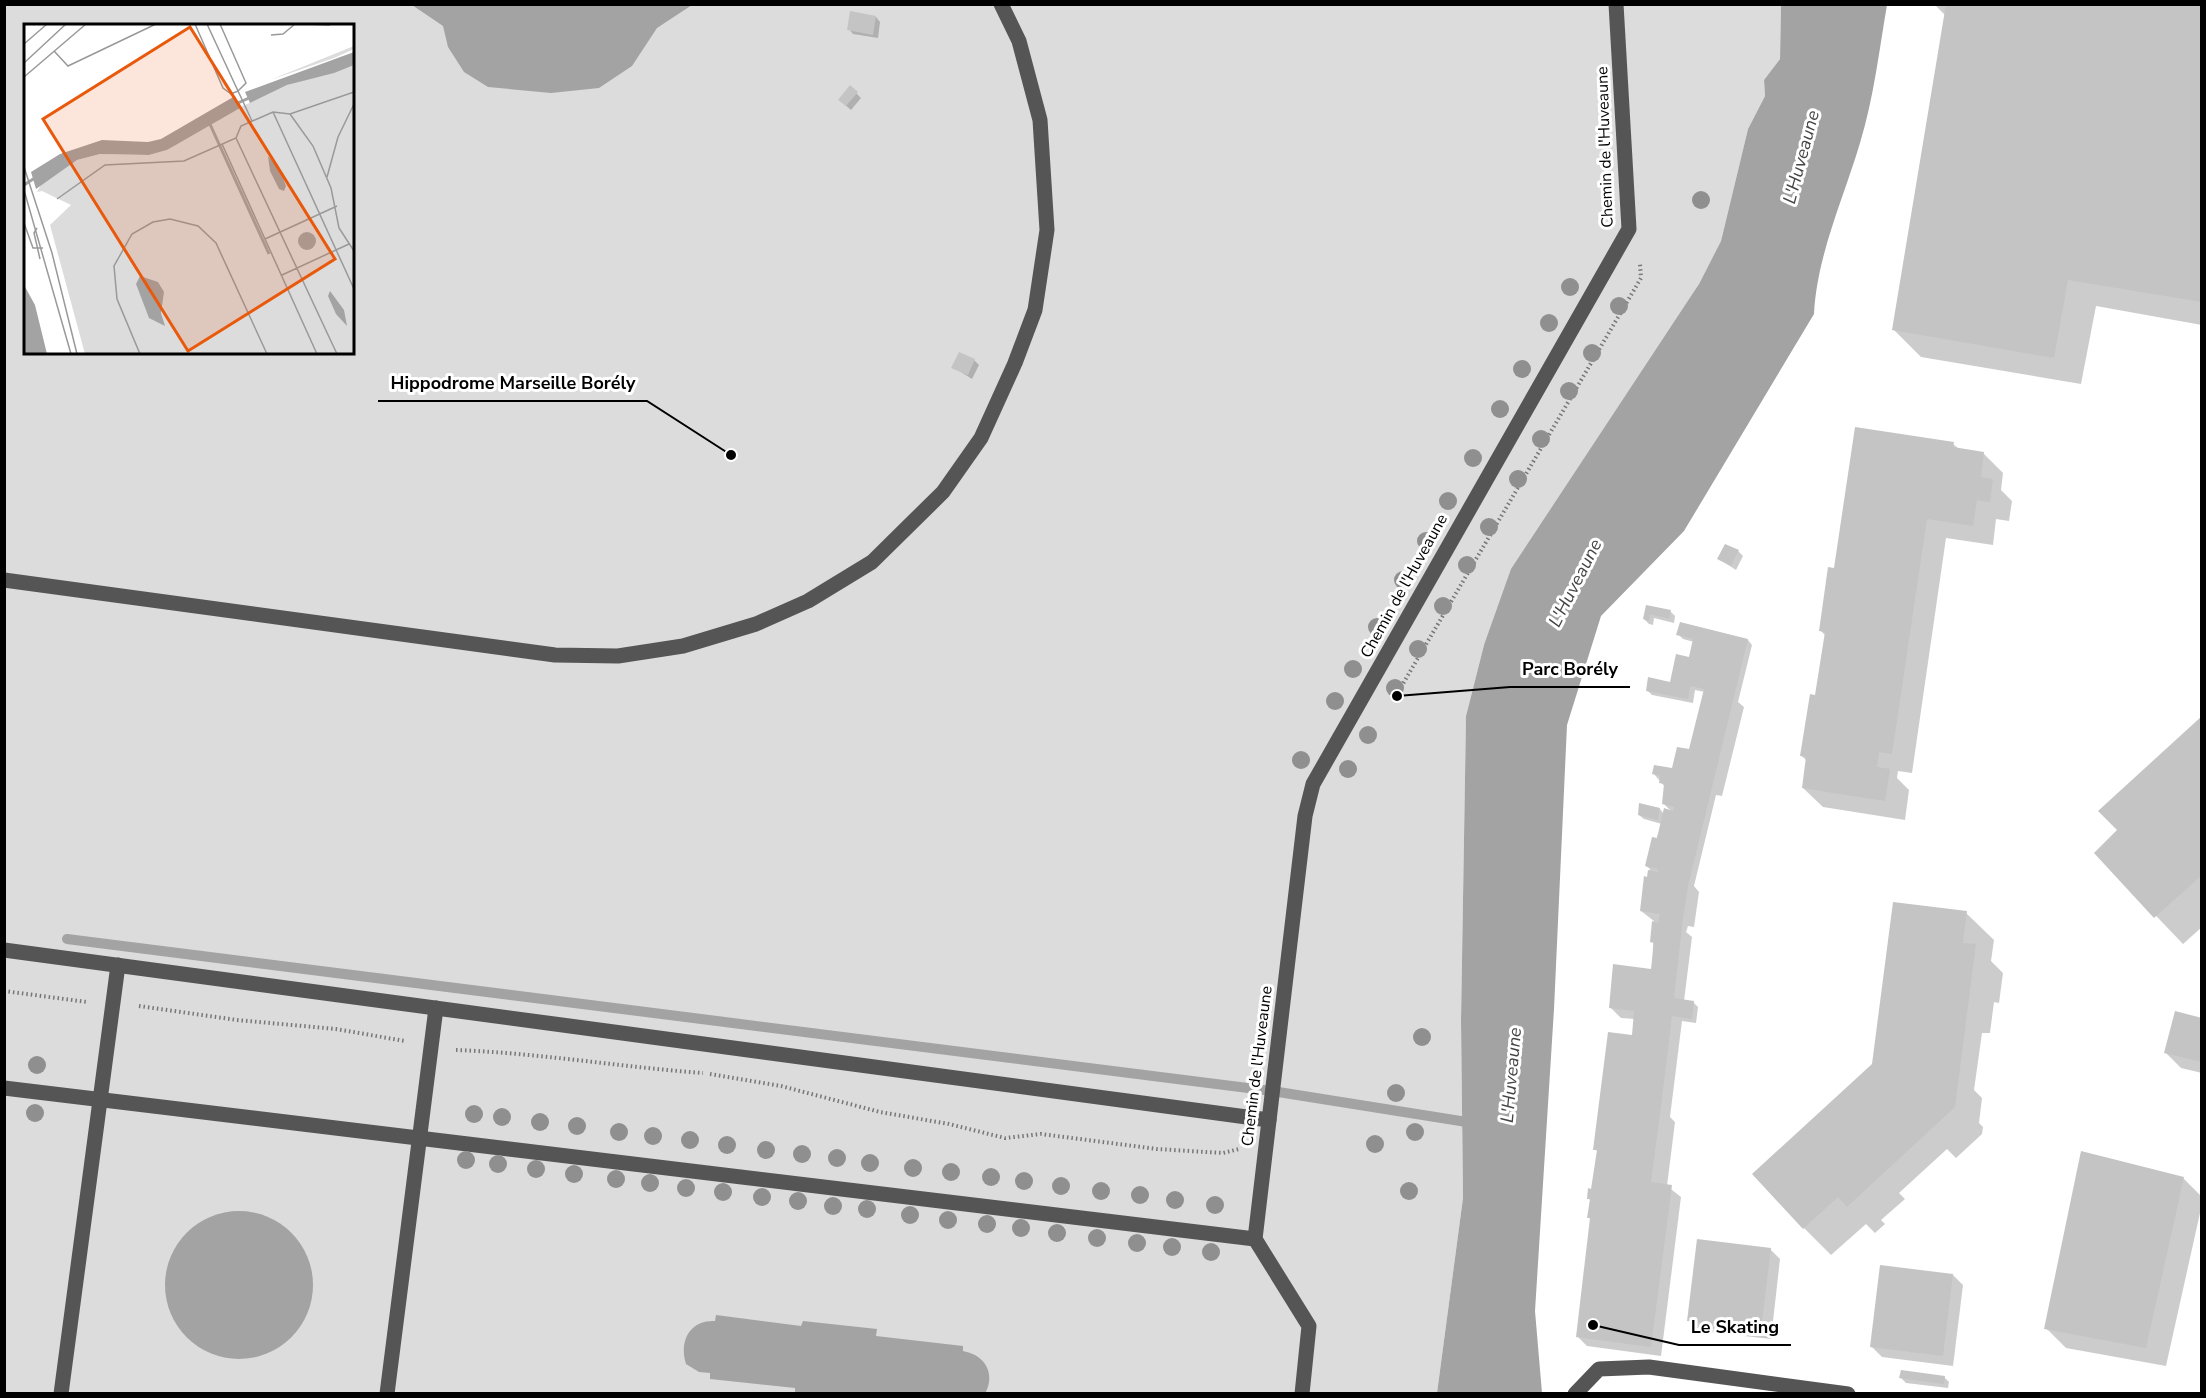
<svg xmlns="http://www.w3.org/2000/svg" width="2206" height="1398" font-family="'Nunito Sans',sans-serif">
<rect width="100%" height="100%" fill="#fff"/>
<path fill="#dcdcdc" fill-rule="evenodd" d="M 5,5 L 1781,5 L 1780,59 L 1764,80 L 1765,96 L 1748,129 L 1721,241 L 1699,284 L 1484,645 L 1466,716 L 1461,1021 L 1463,1198 L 1437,1393 L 5,1394 ZM 26,26 L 352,26 L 352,352 L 26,352 Z"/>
<g fill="#a3a3a3">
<polygon points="412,5 692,5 657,28 632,66 599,88 551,93 488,87 464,72 448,47 443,26"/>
<path d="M 1781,5 L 1887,5 C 1879,51 1874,97 1860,143 C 1843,200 1817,255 1814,314 L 1684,531 L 1601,616 L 1567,725 L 1554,1009 L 1535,1311 L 1542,1393 L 1437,1393 L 1463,1198 L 1461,1021 L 1466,716 L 1484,645 L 1511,569 L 1699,284 L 1721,241 L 1748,129 L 1765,96 L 1764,80 L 1780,59 Z"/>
<circle cx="239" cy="1285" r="74"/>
<path d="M 716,1315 L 801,1326 L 803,1321 L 877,1329 L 876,1336 L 963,1346 L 963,1351 C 985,1355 996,1373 985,1394 L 795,1394 L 795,1388 L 710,1379 L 710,1373 L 699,1372 L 686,1364 C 679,1342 689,1320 715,1321 Z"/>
</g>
<g fill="#0003">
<polygon points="1934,4 2202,4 2202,325 2096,306 2081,384 1921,357 1894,330 1946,16"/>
<polygon points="876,17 880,22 878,38 853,34 849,29"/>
<polygon points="850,87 861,98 851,110 844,104"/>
<polygon points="974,360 979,365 972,379 953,367"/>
<polygon points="1953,444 1959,449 1983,453 2003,473 2001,490 2012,501 2009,521 1996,519 1993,545 1946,538 1912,773 1898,771 1897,778 1909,790 1905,820 1823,807 1803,788 1807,761 1802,756 1816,697 1826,636 1821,631 1835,570"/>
<polygon points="1738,551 1743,556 1736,570 1719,559"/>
<polygon points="1647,607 1671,612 1675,616 1674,623 1654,618 1653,625 1649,624 1644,619"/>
<polygon points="1678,634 1748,640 1752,645 1738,702 1744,707 1722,796 1716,795 1694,886 1699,892 1694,927 1688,926 1686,932 1692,937 1684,1001 1693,1002 1698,1007 1696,1023 1682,1021 1670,1117 1675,1122 1667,1186 1681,1197 1661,1356 1587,1346 1577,1336 1592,1220 1589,1218 1591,1201 1589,1199 1593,1190 1598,1152 1595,1149 1633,1036 1635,1019 1621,1018 1611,1008 1652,971 1654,921 1641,911 1650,869 1646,866 1662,824 1644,819 1639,815 1660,809 1664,814 1672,812 1663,803 1665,787 1654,774 1673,770 1690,751 1705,692 1695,690 1693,703 1652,695 1647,690 1671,683 1690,658 1694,642 1683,639"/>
<polygon points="2202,718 2202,927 2183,944 2096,853 2119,830"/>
<polygon points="1966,913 1994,940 1991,961 2003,973 1999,1003 1994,1002 1990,1033 1982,1033 1974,1090 1982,1098 1979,1123 1983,1127 1982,1134 1956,1158 1947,1149 1899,1193 1905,1199 1881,1220 1885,1224 1875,1233 1866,1224 1831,1255 1804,1228 1873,1065"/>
<polygon points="2202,1020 2202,1073 2181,1068 2166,1053"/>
<polygon points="2183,1178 2202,1197 2202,1204 2166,1366 2066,1348 2046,1328"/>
<polygon points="1770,1249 1780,1259 1771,1339 1699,1331 1689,1321"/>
<polygon points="1953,1275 1963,1285 1953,1366 1882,1357 1872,1347"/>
<polygon points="1944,1377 1949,1382 1948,1388 1906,1383 1901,1378"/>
</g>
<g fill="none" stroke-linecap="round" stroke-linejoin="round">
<polyline stroke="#a3a3a3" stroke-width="10" points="67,939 1272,1091 1473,1123"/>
</g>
<g fill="#c4c4c4">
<polygon points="1946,4 2202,4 2202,302 2068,280 2054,358 1892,330"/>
<polygon points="850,11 876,16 873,35 847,30"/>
<polygon points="850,85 858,92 846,106 838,100"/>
<polygon points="959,352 975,359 968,375 951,368"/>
<polygon points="1855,427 1954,442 1953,447 1984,452 1981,477 1993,479 1990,502 1977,500 1973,526 1927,519 1892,754 1879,752 1877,767 1890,769 1885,801 1802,788 1806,757 1800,756 1810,694 1815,695 1825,632 1819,631 1828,567 1834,568"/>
<polygon points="1725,544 1739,550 1731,566 1717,559"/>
<polygon points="1646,605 1671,610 1669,619 1650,614 1649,621 1643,619"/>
<polygon points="1680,622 1748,639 1688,886 1682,926 1674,998 1694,1001 1692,1019 1672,1016 1661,1106 1651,1182 1672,1185 1651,1347 1576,1337 1590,1218 1587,1218 1590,1199 1587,1199 1588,1188 1591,1189 1597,1150 1593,1150 1608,1032 1632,1035 1634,1011 1609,1008 1613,964 1651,969 1654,943 1650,942 1652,921 1658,923 1660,914 1640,911 1644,876 1647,877 1648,870 1658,872 1658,869 1645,866 1652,837 1657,838 1664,808 1673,811 1674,807 1662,804 1664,784 1659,783 1660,776 1652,774 1654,765 1672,768 1677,747 1689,749 1704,689 1690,686 1688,699 1646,691 1648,677 1670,682 1676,654 1689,657 1693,639 1676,635"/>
<polygon points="2202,716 2202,875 2154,918 2094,853 2117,830 2098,811"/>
<polygon points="1639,803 1660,808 1658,820 1638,815"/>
<polygon points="1893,902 1967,911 1963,943 1976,944 1955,1107 1847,1207 1838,1197 1803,1229 1752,1174 1872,1064"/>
<polygon points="2175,1011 2202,1018 2202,1062 2164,1053"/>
<polygon points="2081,1151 2184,1177 2146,1348 2044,1329"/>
<polygon points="1697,1239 1771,1248 1761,1330 1687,1321"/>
<polygon points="1880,1265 1953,1274 1943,1356 1870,1347"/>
<polygon points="1901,1370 1945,1376 1944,1384 1899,1378"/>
</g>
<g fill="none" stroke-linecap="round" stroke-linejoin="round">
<g stroke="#777" stroke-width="4" stroke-dasharray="1.5 3" stroke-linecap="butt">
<polyline points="1401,687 1641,278 1640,264"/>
<polyline points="4,991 87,1002"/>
<polyline points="139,1006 237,1020 336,1029 405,1041"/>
<path d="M 456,1050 C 539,1053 620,1067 703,1073"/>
<polyline points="710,1074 781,1086 880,1112 949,1124 1005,1138 1041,1134 1157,1149 1223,1153 1239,1149"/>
</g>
<g stroke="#555" stroke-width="15">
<polyline points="4,580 555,655 618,656 683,646 756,624 808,601 872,562 943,492 981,438 1015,363 1035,310 1047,230 1040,120 1019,41 1001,4"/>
<polyline points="4,950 1269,1120"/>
<polyline points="4,1088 1255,1239"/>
<polyline points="61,1394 118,965"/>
<polyline points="387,1394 436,1008"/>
<polyline points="1302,1394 1309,1326 1255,1239 1305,816 1313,784 1629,229 1616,4"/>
<polyline points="1575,1394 1599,1369 1649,1367 1848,1394"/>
</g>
</g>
<g fill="#8f8f8f">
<circle cx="1701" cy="200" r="9"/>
<circle cx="1570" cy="287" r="9"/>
<circle cx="1619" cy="306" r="9"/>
<circle cx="1549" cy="323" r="9"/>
<circle cx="1592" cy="353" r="9"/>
<circle cx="1522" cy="369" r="9"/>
<circle cx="1569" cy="391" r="9"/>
<circle cx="1500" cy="409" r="9"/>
<circle cx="1541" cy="439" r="9"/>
<circle cx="1473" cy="458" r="9"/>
<circle cx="1518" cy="479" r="9"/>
<circle cx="1448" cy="501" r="9"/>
<circle cx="1489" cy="527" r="9"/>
<circle cx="1426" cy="541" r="9"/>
<circle cx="1467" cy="565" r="9"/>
<circle cx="1403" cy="580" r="9"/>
<circle cx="1443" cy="606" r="9"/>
<circle cx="1377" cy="627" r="9"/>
<circle cx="1418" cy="649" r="9"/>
<circle cx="1353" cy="669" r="9"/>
<circle cx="1395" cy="688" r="9"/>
<circle cx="1335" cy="701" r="9"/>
<circle cx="1368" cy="735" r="9"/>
<circle cx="1301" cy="760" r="9"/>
<circle cx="1348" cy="769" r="9"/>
<circle cx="1422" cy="1037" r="9"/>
<circle cx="37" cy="1065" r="9"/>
<circle cx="1396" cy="1093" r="9"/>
<circle cx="35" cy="1113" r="9"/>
<circle cx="474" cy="1114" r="9"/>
<circle cx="502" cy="1117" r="9"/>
<circle cx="540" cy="1122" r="9"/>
<circle cx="577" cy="1126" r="9"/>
<circle cx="619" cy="1132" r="9"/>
<circle cx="1415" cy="1132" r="9"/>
<circle cx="653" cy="1136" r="9"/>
<circle cx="690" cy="1140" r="9"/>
<circle cx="1375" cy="1144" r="9"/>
<circle cx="727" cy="1145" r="9"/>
<circle cx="766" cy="1150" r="9"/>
<circle cx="802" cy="1154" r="9"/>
<circle cx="837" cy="1158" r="9"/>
<circle cx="466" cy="1160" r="9"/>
<circle cx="870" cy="1163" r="9"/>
<circle cx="498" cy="1164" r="9"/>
<circle cx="913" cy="1168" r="9"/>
<circle cx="536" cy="1169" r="9"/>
<circle cx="951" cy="1172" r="9"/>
<circle cx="574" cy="1174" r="9"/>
<circle cx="991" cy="1177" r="9"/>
<circle cx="616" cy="1179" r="9"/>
<circle cx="1024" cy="1181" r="9"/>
<circle cx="650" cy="1183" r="9"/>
<circle cx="1061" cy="1186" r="9"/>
<circle cx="686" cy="1188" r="9"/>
<circle cx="1101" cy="1191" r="9"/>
<circle cx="1409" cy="1191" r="9"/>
<circle cx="723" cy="1192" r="9"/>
<circle cx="1140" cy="1195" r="9"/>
<circle cx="762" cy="1197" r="9"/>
<circle cx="1175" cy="1200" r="9"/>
<circle cx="798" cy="1201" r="9"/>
<circle cx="1215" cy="1205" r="9"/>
<circle cx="833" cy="1206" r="9"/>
<circle cx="867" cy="1209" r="9"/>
<circle cx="910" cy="1215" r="9"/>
<circle cx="948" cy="1220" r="9"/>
<circle cx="987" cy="1224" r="9"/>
<circle cx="1021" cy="1228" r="9"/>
<circle cx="1057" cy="1233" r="9"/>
<circle cx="1097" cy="1238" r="9"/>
<circle cx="1137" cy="1243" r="9"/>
<circle cx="1172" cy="1247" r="9"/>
<circle cx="1211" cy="1252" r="9"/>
</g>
<g text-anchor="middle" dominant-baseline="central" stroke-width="6" stroke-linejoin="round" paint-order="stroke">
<g font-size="16" fill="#000" stroke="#fff">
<text transform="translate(1605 147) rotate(-92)">Chemin de l'Huveaune</text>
<text transform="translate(1404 586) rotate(-61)">Chemin de l'Huveaune</text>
<text transform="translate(1257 1066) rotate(-83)">Chemin de l'Huveaune</text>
</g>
<g font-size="18" font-style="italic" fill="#444" stroke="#fff">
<text transform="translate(1801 157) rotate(-75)">L'Huveaune</text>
<text transform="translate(1575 583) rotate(-63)">L'Huveaune</text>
<text transform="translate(1511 1075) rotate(-85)">L'Huveaune</text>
</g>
</g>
<g transform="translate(24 24)">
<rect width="330" height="330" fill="#fff"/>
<path d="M 330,22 L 330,25 L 310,34 L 246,56 ZM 330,41 L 330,330 L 61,330 L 26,201 L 47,181 L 18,167 L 13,168 L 19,157 L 53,136 L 76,130 L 125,131 L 143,126 L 194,94 L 263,61 Z" fill="#dcdcdc"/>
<path d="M 330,28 L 330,41 L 310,49 L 263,61 L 226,79 L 221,68 ZM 211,72 L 216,84 L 143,126 L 125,131 L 76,130 L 53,136 L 12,165 L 7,148 L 36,130 L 78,116 L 124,118 L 137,115 ZM 244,132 L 255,144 L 262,162 L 260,167 L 255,165 L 246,147 ZM274 217a9 9 0 1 1 18 0a9 9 0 1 1-18 0ZM 116,252 L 134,258 L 140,268 L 137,289 L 141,302 L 125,294 L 112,260 ZM 0,261 L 11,281 L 23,330 L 0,330 ZM 306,267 L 320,286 L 323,302 L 312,290 L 304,272 Z" fill="#a3a3a3"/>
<path fill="none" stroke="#a3a3a3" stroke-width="3" d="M 205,83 L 234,70M 185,98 L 245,230M 0,161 L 17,150"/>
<path fill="none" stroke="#999" stroke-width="1.5" d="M 171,0 L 199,64 L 207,70 L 214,67 L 228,97M 183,0 L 214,67 L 222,59 L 196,0M 282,0 L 306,1M 247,11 L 259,10 L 271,0M 0,20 L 23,0M 30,27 L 44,42 L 132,0M 0,39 L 42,0M 0,53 L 62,0M 249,88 L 330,265M 266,90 L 289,122 L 307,164 L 315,204 L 330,227M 212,114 L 313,330M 198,120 L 293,330M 0,143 L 28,229 L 53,330M 303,153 L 314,113 L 330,80M 0,166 L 47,330M 33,175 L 81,141 L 160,137 L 212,114 L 217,102 L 249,88 L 266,90 L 330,68M 0,199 L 9,224 L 19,224M 13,204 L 10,209 L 16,235M 241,215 L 313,182M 258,251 L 325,220M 116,330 L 93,275 L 90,242 L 108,210 L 129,198 L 146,195 L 174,202 L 192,219 L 243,330"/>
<path fill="#e8590c" fill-opacity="0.15" stroke="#e8590c" stroke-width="3" d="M 166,3 L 311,235 L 164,327 L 19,95 Z"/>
<rect width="330" height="330" fill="none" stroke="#000" stroke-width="3"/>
</g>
<path fill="none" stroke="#000" stroke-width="2" d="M731 455L647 401H378M1397 696L1510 687H1630M1593 1325L1679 1345H1791"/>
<g fill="#000" stroke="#fff" stroke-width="2">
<circle cx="731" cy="455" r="6"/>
<circle cx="1397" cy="696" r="6"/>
<circle cx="1593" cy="1325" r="6"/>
</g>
<g font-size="18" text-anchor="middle" font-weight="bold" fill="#000" stroke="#fff" stroke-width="6" stroke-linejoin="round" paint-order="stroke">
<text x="513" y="389">Hippodrome Marseille Borély</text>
<text x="1570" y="675">Parc Borély</text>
<text x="1735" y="1333">Le Skating</text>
</g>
<rect width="2206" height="1398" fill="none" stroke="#000000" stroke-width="12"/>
</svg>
